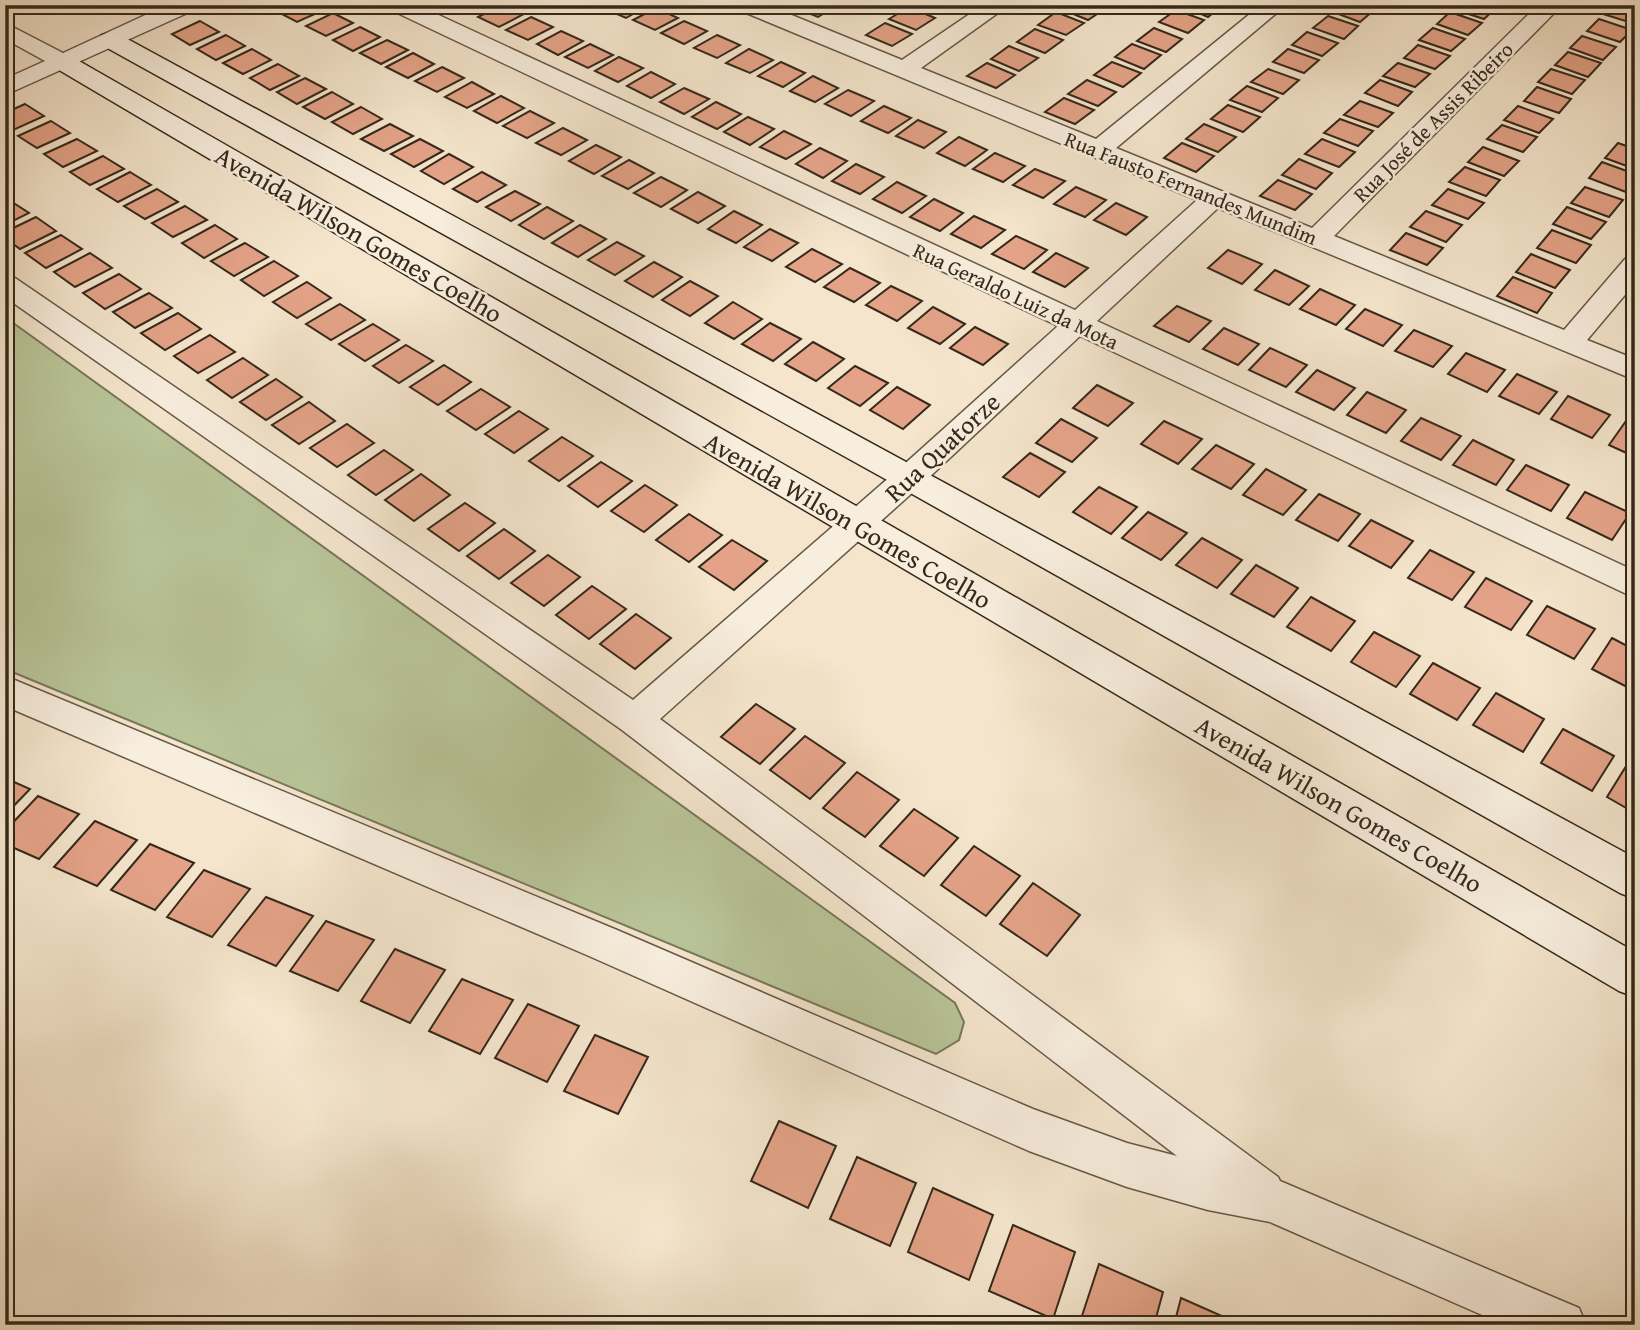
<svg xmlns="http://www.w3.org/2000/svg" width="1640" height="1330" font-family="'Gentium Book Plus',serif">
<rect width="100%" height="100%" fill="#f4e5cc"/>
<filter id="stains"><feTurbulence type="fractalNoise" baseFrequency=".00286" numOctaves="4"/><feColorMatrix values="0 0 0 0 .2 0 0 0 0 .09 0 0 0 0 .02 0 0 0 .5 -.17"/></filter>
<radialGradient id="worn" r=".72"><stop offset=".6" stop-color="#630" stop-opacity="0"/><stop offset="1" stop-color="#630" stop-opacity=".3"/></radialGradient>
<polygon fill="#b9c599" stroke="#77775a" stroke-width="2" points="5,317 955,1003 964,1022 959,1040 936,1054 5,669"/>
<g fill="#e4a388" stroke="#35291b" stroke-width="2">
<polygon points="98,5 136,5 116,14"/>
<polygon points="293,5 315,5 324,10 297,22 278,12"/>
<polygon points="454,5 489,5 472,14"/>
<polygon points="501,5 524,14 499,27 478,17"/>
<polygon points="608,5 649,5 626,18 603,8"/>
<polygon points="796,5 838,5 818,17 793,7"/>
<polygon points="922,5 955,5 942,13"/>
<polygon points="1067,5 1099,5 1106,8 1088,20 1061,9"/>
<polygon points="1181,5 1223,5 1208,17"/>
<polygon points="1337,5 1361,5 1374,10 1360,22 1330,11"/>
<polygon points="1457,5 1491,5 1497,7 1484,19 1453,9"/>
<polygon points="1612,5 1635,9 1635,24 1603,14"/>
<polygon points="909,7 935,18 916,30 889,19"/>
<polygon points="656,8 678,18 655,30 633,20"/>
<polygon points="1176,10 1204,20 1188,33 1159,22"/>
<polygon points="1056,12 1084,23 1066,35 1038,25"/>
<polygon points="1450,12 1482,23 1468,35 1437,24"/>
<polygon points="333,13 353,23 326,36 306,26"/>
<polygon points="1328,16 1358,26 1344,39 1313,28"/>
<polygon points="531,17 553,27 528,40 506,30"/>
<polygon points="1599,19 1632,30 1620,42 1587,31"/>
<polygon points="200,21 219,32 190,45 172,34"/>
<polygon points="684,21 707,31 684,44 661,33"/>
<polygon points="885,23 912,34 892,46 866,35"/>
<polygon points="360,27 380,37 353,51 333,40"/>
<polygon points="1154,28 1182,39 1166,52 1137,41"/>
<polygon points="1433,28 1465,39 1451,51 1419,40"/>
<polygon points="1035,29 1063,40 1045,53 1017,42"/>
<polygon points="561,31 583,41 558,55 537,44"/>
<polygon points="1307,32 1338,43 1322,56 1292,45"/>
<polygon points="226,35 245,46 216,60 197,49"/>
<polygon points="717,35 740,45 717,58 694,48"/>
<polygon points="1582,36 1616,47 1603,60 1570,48"/>
<polygon points="387,40 408,50 381,64 360,53"/>
<polygon points="590,44 613,55 588,68 565,57"/>
<polygon points="1132,44 1161,55 1144,69 1115,57"/>
<polygon points="1418,45 1450,56 1435,69 1404,58"/>
<polygon points="1009,46 1038,58 1019,71 991,59"/>
<polygon points="252,49 271,60 243,74 223,63"/>
<polygon points="749,49 773,60 750,73 726,63"/>
<polygon points="1288,49 1319,60 1304,73 1273,62"/>
<polygon points="1568,52 1601,63 1588,77 1555,65"/>
<polygon points="413,53 434,64 408,78 386,67"/>
<polygon points="619,57 643,68 618,82 595,71"/>
<polygon points="781,62 805,73 783,87 758,76"/>
<polygon points="1112,62 1141,73 1123,87 1094,75"/>
<polygon points="987,63 1015,75 996,88 967,76"/>
<polygon points="1398,63 1430,74 1415,87 1383,76"/>
<polygon points="278,64 299,76 270,90 250,78"/>
<polygon points="442,67 464,78 437,92 415,81"/>
<polygon points="1268,69 1299,80 1283,94 1251,82"/>
<polygon points="1551,69 1585,80 1572,94 1538,82"/>
<polygon points="651,72 675,84 651,98 627,86"/>
<polygon points="813,76 838,88 815,102 790,91"/>
<polygon points="305,78 326,89 297,104 277,92"/>
<polygon points="1087,80 1116,92 1098,106 1068,94"/>
<polygon points="1380,80 1412,92 1398,106 1365,93"/>
<polygon points="472,82 494,94 467,108 445,97"/>
<polygon points="1247,86 1278,98 1262,112 1230,100"/>
<polygon points="1537,87 1571,99 1559,113 1524,101"/>
<polygon points="684,88 709,99 684,114 660,102"/>
<polygon points="848,90 874,101 851,116 825,104"/>
<polygon points="332,92 353,104 325,119 303,107"/>
<polygon points="501,96 524,108 497,123 474,111"/>
<polygon points="1064,98 1094,110 1075,124 1045,112"/>
<polygon points="1360,101 1393,113 1378,127 1344,115"/>
<polygon points="716,102 741,114 717,129 692,117"/>
<polygon points="25,104 44,116 11,131 5,128 5,113"/>
<polygon points="1228,105 1260,117 1243,132 1211,119"/>
<polygon points="884,106 911,118 888,133 861,121"/>
<polygon points="1518,106 1553,119 1539,133 1504,120"/>
<polygon points="361,107 382,119 353,134 332,122"/>
<polygon points="530,111 554,123 527,138 503,126"/>
<polygon points="748,117 774,129 750,145 724,132"/>
<polygon points="1340,119 1373,131 1358,146 1324,133"/>
<polygon points="918,120 946,132 924,148 896,136"/>
<polygon points="51,121 70,133 37,148 18,136"/>
<polygon points="390,124 413,136 384,151 361,139"/>
<polygon points="1204,124 1236,137 1218,152 1186,139"/>
<polygon points="1502,125 1537,137 1523,152 1487,139"/>
<polygon points="563,128 587,140 561,155 536,143"/>
<polygon points="784,131 811,144 786,159 760,147"/>
<polygon points="959,137 987,150 965,166 937,153"/>
<polygon points="77,139 97,151 63,167 44,154"/>
<polygon points="420,139 443,151 414,167 391,154"/>
<polygon points="1322,139 1355,152 1339,167 1305,154"/>
<polygon points="1182,143 1214,156 1196,172 1164,158"/>
<polygon points="1618,143 1635,149 1635,169 1605,158"/>
<polygon points="596,145 621,157 594,174 569,161"/>
<polygon points="1483,147 1519,161 1504,176 1468,162"/>
<polygon points="820,148 847,161 823,178 796,164"/>
<polygon points="995,153 1025,166 1003,182 973,169"/>
<polygon points="449,154 473,167 444,184 421,171"/>
<polygon points="103,156 124,169 90,185 70,172"/>
<polygon points="1299,159 1332,173 1316,189 1282,175"/>
<polygon points="629,160 654,173 628,189 602,176"/>
<polygon points="1602,162 1635,174 1635,182 1626,192 1589,178"/>
<polygon points="856,164 884,177 860,194 832,181"/>
<polygon points="1465,167 1500,180 1486,196 1449,182"/>
<polygon points="1035,169 1065,181 1043,198 1013,185"/>
<polygon points="130,172 151,185 118,202 97,189"/>
<polygon points="482,172 506,185 477,202 453,189"/>
<polygon points="661,177 687,190 661,207 634,193"/>
<polygon points="1278,180 1312,194 1295,210 1260,196"/>
<polygon points="897,182 926,196 902,213 873,199"/>
<polygon points="1076,187 1106,200 1085,217 1054,204"/>
<polygon points="1585,187 1623,200 1609,217 1571,203"/>
<polygon points="157,189 178,202 145,219 124,206"/>
<polygon points="1448,189 1484,203 1468,219 1432,205"/>
<polygon points="515,191 540,204 511,221 486,207"/>
<polygon points="698,192 725,206 698,223 671,209"/>
<polygon points="934,199 963,213 940,231 910,217"/>
<polygon points="9,200 29,213 5,225 5,202"/>
<polygon points="1116,203 1147,217 1126,235 1094,220"/>
<polygon points="185,206 207,220 173,237 152,223"/>
<polygon points="547,207 573,221 544,239 519,225"/>
<polygon points="1567,207 1606,222 1591,239 1553,224"/>
<polygon points="734,211 762,225 736,243 708,229"/>
<polygon points="1426,211 1462,225 1446,242 1410,227"/>
<polygon points="974,216 1005,230 981,248 951,234"/>
<polygon points="36,217 56,231 20,249 5,238 5,232"/>
<polygon points="215,225 237,239 204,258 182,243"/>
<polygon points="580,225 606,239 578,257 552,243"/>
<polygon points="770,229 798,243 772,261 744,247"/>
<polygon points="1552,230 1591,245 1576,263 1537,248"/>
<polygon points="1406,233 1443,248 1427,265 1390,250"/>
<polygon points="61,235 82,249 46,268 25,253"/>
<polygon points="1016,236 1047,250 1024,269 992,254"/>
<polygon points="617,242 644,256 615,275 588,260"/>
<polygon points="245,243 268,257 234,276 211,261"/>
<polygon points="812,249 842,264 815,282 786,267"/>
<polygon points="1228,250 1262,264 1242,284 1208,268"/>
<polygon points="90,253 112,268 75,287 54,272"/>
<polygon points="1056,253 1088,268 1065,287 1033,272"/>
<polygon points="1531,254 1570,270 1555,288 1516,272"/>
<polygon points="274,261 298,276 264,296 241,280"/>
<polygon points="654,262 682,277 653,297 625,281"/>
<polygon points="850,268 880,283 854,302 824,287"/>
<polygon points="1275,270 1309,286 1289,305 1255,290"/>
<polygon points="119,274 141,289 105,309 83,293"/>
<polygon points="1513,277 1552,293 1537,313 1497,296"/>
<polygon points="690,281 718,296 690,316 662,300"/>
<polygon points="307,282 331,298 297,318 273,302"/>
<polygon points="891,286 922,301 897,321 866,305"/>
<polygon points="1320,289 1355,305 1336,325 1300,309"/>
<polygon points="149,293 172,308 135,328 113,312"/>
<polygon points="733,302 762,319 734,339 705,323"/>
<polygon points="340,304 365,320 331,340 306,324"/>
<polygon points="1177,306 1211,321 1189,342 1154,326"/>
<polygon points="933,307 965,324 940,344 908,328"/>
<polygon points="1365,309 1402,325 1383,346 1346,329"/>
<polygon points="178,313 201,329 165,350 141,333"/>
<polygon points="770,323 801,339 773,361 742,344"/>
<polygon points="373,324 399,340 365,361 339,344"/>
<polygon points="975,327 1008,344 983,365 950,348"/>
<polygon points="1224,328 1259,344 1238,365 1203,349"/>
<polygon points="1414,330 1452,346 1433,367 1395,351"/>
<polygon points="210,335 235,352 198,373 174,356"/>
<polygon points="813,342 844,359 816,381 785,364"/>
<polygon points="406,345 433,361 399,383 373,366"/>
<polygon points="1270,348 1307,365 1286,387 1249,370"/>
<polygon points="1466,353 1505,370 1487,392 1448,374"/>
<polygon points="243,358 268,375 232,398 207,380"/>
<polygon points="444,365 471,382 438,405 410,387"/>
<polygon points="855,366 888,383 860,406 828,388"/>
<polygon points="1317,370 1355,388 1334,410 1296,392"/>
<polygon points="1517,374 1557,392 1539,414 1499,396"/>
<polygon points="276,379 302,397 266,420 240,402"/>
<polygon points="1097,385 1133,403 1108,426 1073,408"/>
<polygon points="897,387 930,405 903,429 870,410"/>
<polygon points="481,389 510,407 476,430 447,411"/>
<polygon points="1367,392 1406,410 1386,433 1347,415"/>
<polygon points="1568,396 1610,415 1592,438 1551,419"/>
<polygon points="309,402 335,421 299,444 272,425"/>
<polygon points="519,411 548,429 514,453 485,434"/>
<polygon points="1421,418 1461,436 1441,460 1401,441"/>
<polygon points="1061,419 1097,438 1072,462 1036,443"/>
<polygon points="1164,421 1202,439 1178,464 1141,444"/>
<polygon points="1626,421 1635,425 1635,457 1609,445"/>
<polygon points="347,424 374,443 337,467 310,448"/>
<polygon points="562,437 593,456 559,481 529,461"/>
<polygon points="1473,440 1514,460 1496,485 1453,465"/>
<polygon points="1216,445 1254,464 1231,489 1192,469"/>
<polygon points="384,450 413,470 376,495 348,475"/>
<polygon points="1030,453 1065,472 1039,497 1003,477"/>
<polygon points="601,462 632,481 598,507 568,486"/>
<polygon points="1526,465 1569,485 1551,511 1507,490"/>
<polygon points="1266,469 1306,490 1283,515 1243,495"/>
<polygon points="421,474 450,495 414,521 385,500"/>
<polygon points="645,485 677,505 644,532 611,511"/>
<polygon points="1099,487 1137,507 1111,534 1073,512"/>
<polygon points="1585,492 1630,513 1612,540 1567,518"/>
<polygon points="1319,494 1360,514 1338,541 1296,520"/>
<polygon points="465,503 495,523 459,551 428,529"/>
<polygon points="1148,512 1187,533 1161,560 1122,538"/>
<polygon points="689,514 722,535 689,562 656,540"/>
<polygon points="1371,520 1413,541 1391,568 1349,546"/>
<polygon points="504,529 535,551 499,579 467,556"/>
<polygon points="1202,538 1242,560 1217,588 1176,565"/>
<polygon points="732,540 767,561 734,590 699,567"/>
<polygon points="1430,550 1474,572 1452,600 1408,578"/>
<polygon points="548,555 580,577 544,606 511,583"/>
<polygon points="1256,565 1298,588 1274,617 1231,594"/>
<polygon points="1486,578 1532,601 1511,630 1465,607"/>
<polygon points="592,586 626,609 589,639 556,615"/>
<polygon points="1311,597 1355,621 1331,651 1287,627"/>
<polygon points="1547,606 1595,629 1574,659 1527,635"/>
<polygon points="636,614 671,638 635,669 600,644"/>
<polygon points="1374,632 1420,656 1396,687 1351,662"/>
<polygon points="1612,638 1635,650 1635,691 1592,669"/>
<polygon points="1433,663 1480,688 1457,720 1410,694"/>
<polygon points="1496,693 1544,719 1523,752 1473,725"/>
<polygon points="756,704 795,729 760,764 721,737"/>
<polygon points="1563,729 1614,756 1592,791 1541,763"/>
<polygon points="805,736 845,763 810,799 770,770"/>
<polygon points="1628,763 1635,766 1635,813 1607,797"/>
<polygon points="857,772 899,800 865,837 823,808"/>
<polygon points="5,778 30,789 5,815"/>
<polygon points="38,796 79,814 39,859 5,844 5,831"/>
<polygon points="914,809 958,838 924,876 880,846"/>
<polygon points="95,821 137,840 97,886 54,867"/>
<polygon points="150,844 194,863 155,910 111,890"/>
<polygon points="974,846 1020,876 986,916 941,885"/>
<polygon points="204,870 250,889 212,937 167,917"/>
<polygon points="1033,883 1080,915 1047,956 1000,924"/>
<polygon points="266,897 313,916 276,966 228,945"/>
<polygon points="326,921 374,940 338,991 290,971"/>
<polygon points="395,949 445,970 410,1023 361,1001"/>
<polygon points="462,979 513,1000 480,1054 429,1031"/>
<polygon points="528,1004 579,1026 547,1082 495,1058"/>
<polygon points="595,1035 648,1057 618,1114 564,1091"/>
<polygon points="779,1121 836,1146 808,1208 751,1181"/>
<polygon points="857,1157 916,1183 890,1246 830,1219"/>
<polygon points="933,1188 993,1215 969,1280 908,1252"/>
<polygon points="1013,1225 1075,1252 1053,1319 989,1291"/>
<polygon points="1099,1264 1163,1292 1154,1325 1079,1325"/>
<polygon points="1181,1298 1242,1325 1174,1325"/>
</g>
<g fill="none" stroke-linecap="round" stroke-linejoin="round">
<g stroke="#655847" stroke-width="3">
<g id="street">
<polygon points="167,5 197,5 194,10 5,95 5,79 45,61 5,39 5,23 63,53"/>
<polygon points="388,5 417,5 1075,310 1197,200 739,10 736,5 767,5 902,60 983,5 1009,5 921,68 1096,139 1261,5 1286,5 1116,148 1312,228 1538,5 1562,5 1334,236 1564,330 1625,259 1635,257 1635,283 1587,340 1635,359 1635,380 1218,208 1097,321 1635,571 1635,598 1080,336 921,485 660,719 1278,1177 1280,1181 1579,1308 1586,1325 1505,1325 1270,1222 1208,1210 1127,1187 1029,1151 589,956 5,706 5,676 617,930 1033,1109 1127,1143 1177,1156 622,730 5,297 5,276 15,278 633,700 899,469 1058,326 391,10"/>
</g>
</g>
<g stroke="#35291b" stroke-width="3">
<g id="secondary">
<polygon points="111,33 120,35 1635,858 1635,899 1620,893 898,486 102,45 99,40 102,35"/>
<polygon points="63,54 72,57 1635,952 1635,997 1619,991 54,67 50,62 54,57"/>
</g>
</g>
<use href="#street" fill="#f8eede" fill-rule="evenodd"/>
<use href="#secondary" fill="#f8eede" fill-rule="evenodd"/>
</g>
<g text-anchor="middle" dominant-baseline="central" stroke-width="5" stroke-linejoin="round" paint-order="stroke">
<g font-size="21" fill="#35291b" stroke="#f8eede">
<text transform="translate(1433 122) rotate(-45)">Rua José de Assis Ribeiro</text>
<text transform="translate(1191 188) rotate(22)">Rua Fausto Fernandes Mundim</text>
<text transform="translate(1016 296) rotate(25)">Rua Geraldo Luiz da Mota</text>
</g>
<g font-size="26" fill="#35291b" stroke="#f8eede">
<text transform="translate(359 234) rotate(30)">Avenida Wilson Gomes Coelho</text>
<text transform="translate(942 447) rotate(-43)">Rua Quatorze</text>
<text transform="translate(848 520) rotate(30)">Avenida Wilson Gomes Coelho</text>
<text transform="translate(1339 804) rotate(30)">Avenida Wilson Gomes Coelho</text>
</g>
</g>
<rect width="1640" height="1330" fill="none" stroke="#f4e5cc" stroke-width="28"/>
<rect x="7" y="7" width="1626" height="1316" fill="none" stroke="#35291b" stroke-width="3.5"/>
<rect x="14" y="14" width="1612" height="1302" fill="none" stroke="#35291b" stroke-width="2"/>
<rect width="100%" height="100%" filter="url(#stains)"/>
<rect width="100%" height="100%" fill="url(#worn)"/>
</svg>
